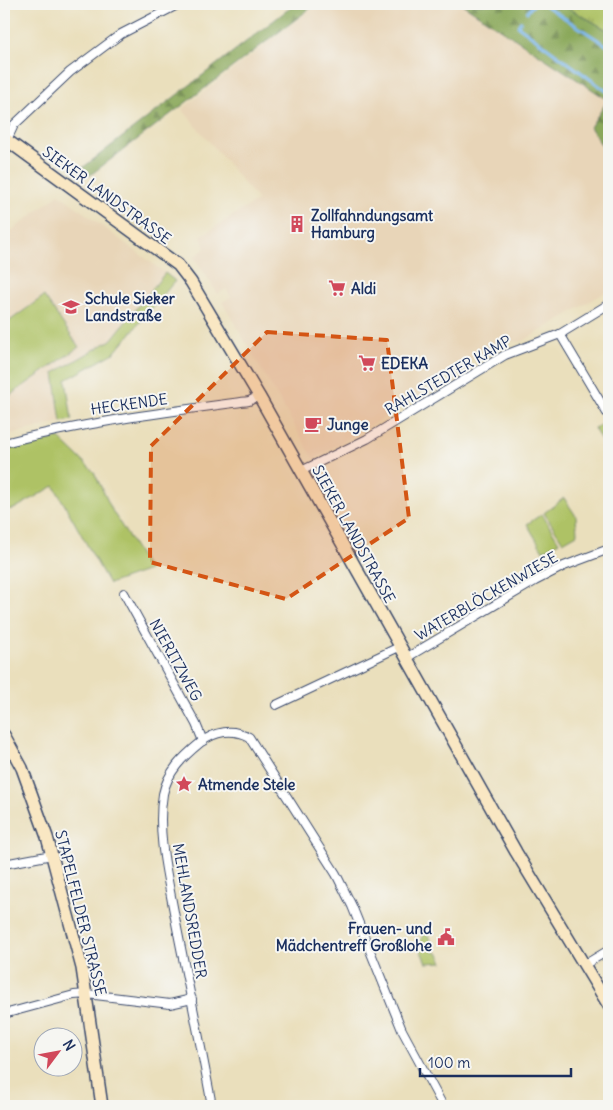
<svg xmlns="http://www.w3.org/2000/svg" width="613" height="1110" font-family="Delius,sans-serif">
<defs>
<pattern id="grass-tufts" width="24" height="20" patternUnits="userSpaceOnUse" patternTransform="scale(1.25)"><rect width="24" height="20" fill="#aec265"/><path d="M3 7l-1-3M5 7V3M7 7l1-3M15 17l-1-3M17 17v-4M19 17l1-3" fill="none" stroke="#8d9e56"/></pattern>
<pattern id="forest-firs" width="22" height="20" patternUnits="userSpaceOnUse" patternTransform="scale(1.25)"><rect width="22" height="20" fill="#8aa85a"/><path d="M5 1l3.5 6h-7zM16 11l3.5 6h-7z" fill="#70894e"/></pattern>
</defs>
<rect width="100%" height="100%" fill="#f6f6f2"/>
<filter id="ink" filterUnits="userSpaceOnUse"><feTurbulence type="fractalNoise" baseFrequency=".02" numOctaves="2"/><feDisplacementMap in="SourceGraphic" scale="10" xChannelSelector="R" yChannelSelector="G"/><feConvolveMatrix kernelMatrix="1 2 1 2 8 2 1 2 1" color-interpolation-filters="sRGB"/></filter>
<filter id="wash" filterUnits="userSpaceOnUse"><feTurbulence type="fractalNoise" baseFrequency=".0096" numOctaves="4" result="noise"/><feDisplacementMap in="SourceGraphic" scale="20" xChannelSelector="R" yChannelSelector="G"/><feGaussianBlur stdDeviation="1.12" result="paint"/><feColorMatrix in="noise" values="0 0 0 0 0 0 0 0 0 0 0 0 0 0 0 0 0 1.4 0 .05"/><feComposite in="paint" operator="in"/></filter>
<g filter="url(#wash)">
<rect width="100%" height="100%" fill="#eadfbc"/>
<g fill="#e8d5b8">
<polygon points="318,4 462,4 608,100 591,127 609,157 609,290 522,342 503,341 426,388 428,391 314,459 222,302 231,297 226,289 218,294 194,257 205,249 201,236 258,200 182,109"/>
<polygon points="59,194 165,273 111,340 55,373 61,422 4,436 4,237"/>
</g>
<polygon fill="url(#grass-tufts)" stroke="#647862" points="561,4 609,4 609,31"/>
<g fill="url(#forest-firs)" stroke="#526c5c">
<polygon points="295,4 316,4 89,176 81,169"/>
<polygon points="462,4 561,4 609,31 609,157 590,127 608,100"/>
</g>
<g fill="#aec265" stroke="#647862">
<polygon points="165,273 175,281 114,353 66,380 72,420 61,422 54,373 111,340"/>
<polygon points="44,296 79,347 9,396 4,388 4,325"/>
<polygon points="609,422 609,455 594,428"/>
<polygon points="59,438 94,472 113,512 149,570 109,584 54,486 14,509 4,510 4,449"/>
<polygon points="564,498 576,516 577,534 563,542 544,513"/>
<polygon points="542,514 559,542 543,551 527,524"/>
<polygon points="426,932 432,942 431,950 439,954 443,962 426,963 418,944"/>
</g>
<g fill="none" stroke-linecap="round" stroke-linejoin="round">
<g stroke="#7cb7ed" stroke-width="3">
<polyline points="543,4 609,47"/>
<polyline points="527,12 534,4"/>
<polyline points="521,21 518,26 609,93"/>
</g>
</g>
</g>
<g filter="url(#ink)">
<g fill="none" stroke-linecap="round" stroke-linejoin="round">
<g stroke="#3a496c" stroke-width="10">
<g id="street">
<polyline points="7,140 14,125 70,72 121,34 179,4"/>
<polyline points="560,334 607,413 609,412"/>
<path d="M 4,443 C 85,422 166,412 249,401 L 259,396"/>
<polyline points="301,471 367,439 505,355 560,334 609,304"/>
<polyline points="124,593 196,724 203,741"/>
<polyline points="406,658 535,581 564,566 609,549"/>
<polyline points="276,705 399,647"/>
<polyline points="4,864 52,855"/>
<polyline points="584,965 609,950"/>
<polyline points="4,1014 74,995 87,994 170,1004 192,999"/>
<path d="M 212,1106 C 201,1045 188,984 176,923 C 169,882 156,836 163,794 C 168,771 183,757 200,743 C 215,731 233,728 249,737 L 336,874 L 352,906 L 402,1030 L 443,1106"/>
</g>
</g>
<g stroke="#3a496c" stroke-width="14">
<g id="secondary">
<polyline points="4,138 178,265 191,282 259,396 516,852 609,1006"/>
<polyline points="4,735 22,768 47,837 82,968 102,1106"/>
</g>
</g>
<use href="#street" stroke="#fff" stroke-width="8"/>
<use href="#secondary" stroke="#f9e7c3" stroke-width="11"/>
</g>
</g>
<path fill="#d45514" fill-opacity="0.2" stroke="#d45514" stroke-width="4" stroke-dasharray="10 6" stroke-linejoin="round" d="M 267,332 L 387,340 L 409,518 L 286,599 L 150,562 L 151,446 Z"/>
<defs>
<g id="building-bare" transform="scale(1.35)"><path d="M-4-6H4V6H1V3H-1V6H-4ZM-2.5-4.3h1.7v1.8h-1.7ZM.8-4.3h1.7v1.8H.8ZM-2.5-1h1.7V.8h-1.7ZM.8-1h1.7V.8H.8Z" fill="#d1495b" stroke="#f6f6f2" stroke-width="2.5" paint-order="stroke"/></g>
<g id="supermarket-bare" transform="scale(1.35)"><path d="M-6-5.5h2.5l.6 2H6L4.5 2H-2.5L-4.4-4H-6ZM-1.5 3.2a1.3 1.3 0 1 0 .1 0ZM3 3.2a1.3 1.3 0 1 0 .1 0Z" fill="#d1495b" stroke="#f6f6f2" stroke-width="2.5" paint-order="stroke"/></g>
<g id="school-bare" transform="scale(1.35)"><path d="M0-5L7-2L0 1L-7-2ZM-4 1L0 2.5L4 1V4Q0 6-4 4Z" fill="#d1495b" stroke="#f6f6f2" stroke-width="2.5" paint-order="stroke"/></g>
<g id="cafe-bare" transform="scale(1.35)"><path d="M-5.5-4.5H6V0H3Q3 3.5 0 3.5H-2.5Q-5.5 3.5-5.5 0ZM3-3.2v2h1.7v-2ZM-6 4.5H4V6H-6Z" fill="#d1495b" stroke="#f6f6f2" stroke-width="2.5" paint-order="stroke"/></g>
<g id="sight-bare" transform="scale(1.35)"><path d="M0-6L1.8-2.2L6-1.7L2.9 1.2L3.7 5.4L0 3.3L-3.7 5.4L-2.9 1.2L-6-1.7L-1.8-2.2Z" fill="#d1495b" stroke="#f6f6f2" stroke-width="2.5" paint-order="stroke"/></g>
<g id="civic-bare" transform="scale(1.35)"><path d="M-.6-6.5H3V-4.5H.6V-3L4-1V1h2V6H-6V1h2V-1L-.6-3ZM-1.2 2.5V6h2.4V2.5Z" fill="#d1495b" stroke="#f6f6f2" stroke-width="2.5" paint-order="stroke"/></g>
</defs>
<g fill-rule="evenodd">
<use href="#building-bare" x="297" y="224"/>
<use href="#supermarket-bare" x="337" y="288"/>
<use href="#school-bare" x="71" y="307"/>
<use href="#supermarket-bare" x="367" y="363"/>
<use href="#cafe-bare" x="313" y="424"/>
<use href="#sight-bare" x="184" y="784"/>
<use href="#civic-bare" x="446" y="937"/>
</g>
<g text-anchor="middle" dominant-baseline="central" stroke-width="4" stroke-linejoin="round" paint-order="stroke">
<g font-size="15" fill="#1b2f5e" stroke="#f6f6f2">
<text transform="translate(107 195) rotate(36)">SIEKER LANDSTRASSE</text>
<text transform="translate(448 375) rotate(-30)">RAHLSTEDTER KAMP</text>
<text transform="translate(129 404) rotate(-8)">HECKENDE</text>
<text transform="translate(354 534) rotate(61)">SIEKER LANDSTRASSE</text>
<text transform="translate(486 596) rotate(-30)">WATERBLÖCKENWIESE</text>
<text transform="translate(176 660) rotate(61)">NIERITZWEG</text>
<text transform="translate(190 911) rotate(80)">MEHLANDSREDDER</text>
<text transform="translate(81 913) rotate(76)">STAPELFELDER STRASSE</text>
</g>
<g font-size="15" font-weight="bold" fill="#1b2f5e" stroke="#f6f6f2" text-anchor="start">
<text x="311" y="215">Zollfahndungsamt<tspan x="311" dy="17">Hamburg</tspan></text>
<text x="351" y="288">Aldi</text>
<text x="85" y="298">Schule Sieker<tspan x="85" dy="17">Landstraße</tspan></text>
<text x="381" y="363">EDEKA</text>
<text x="327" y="424">Junge</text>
<text x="198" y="784">Atmende Stele</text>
<text x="432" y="928" text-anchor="end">Frauen- und<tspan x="432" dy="17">Mädchentreff Großlohe</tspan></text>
</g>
</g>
<rect width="613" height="1110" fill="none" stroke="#f6f6f2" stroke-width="20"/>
<g transform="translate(58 1052) rotate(58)"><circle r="24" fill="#f6f6f2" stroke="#9ea6b7"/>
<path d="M0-4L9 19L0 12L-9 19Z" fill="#d1495b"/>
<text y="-8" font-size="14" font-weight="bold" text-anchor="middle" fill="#1b2f5e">N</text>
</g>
<path d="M420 1068v8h151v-8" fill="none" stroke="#1b2f5e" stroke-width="2.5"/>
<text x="428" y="1068" font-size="15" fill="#1b2f5e" stroke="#f6f6f2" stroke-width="4" paint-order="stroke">100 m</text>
</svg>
